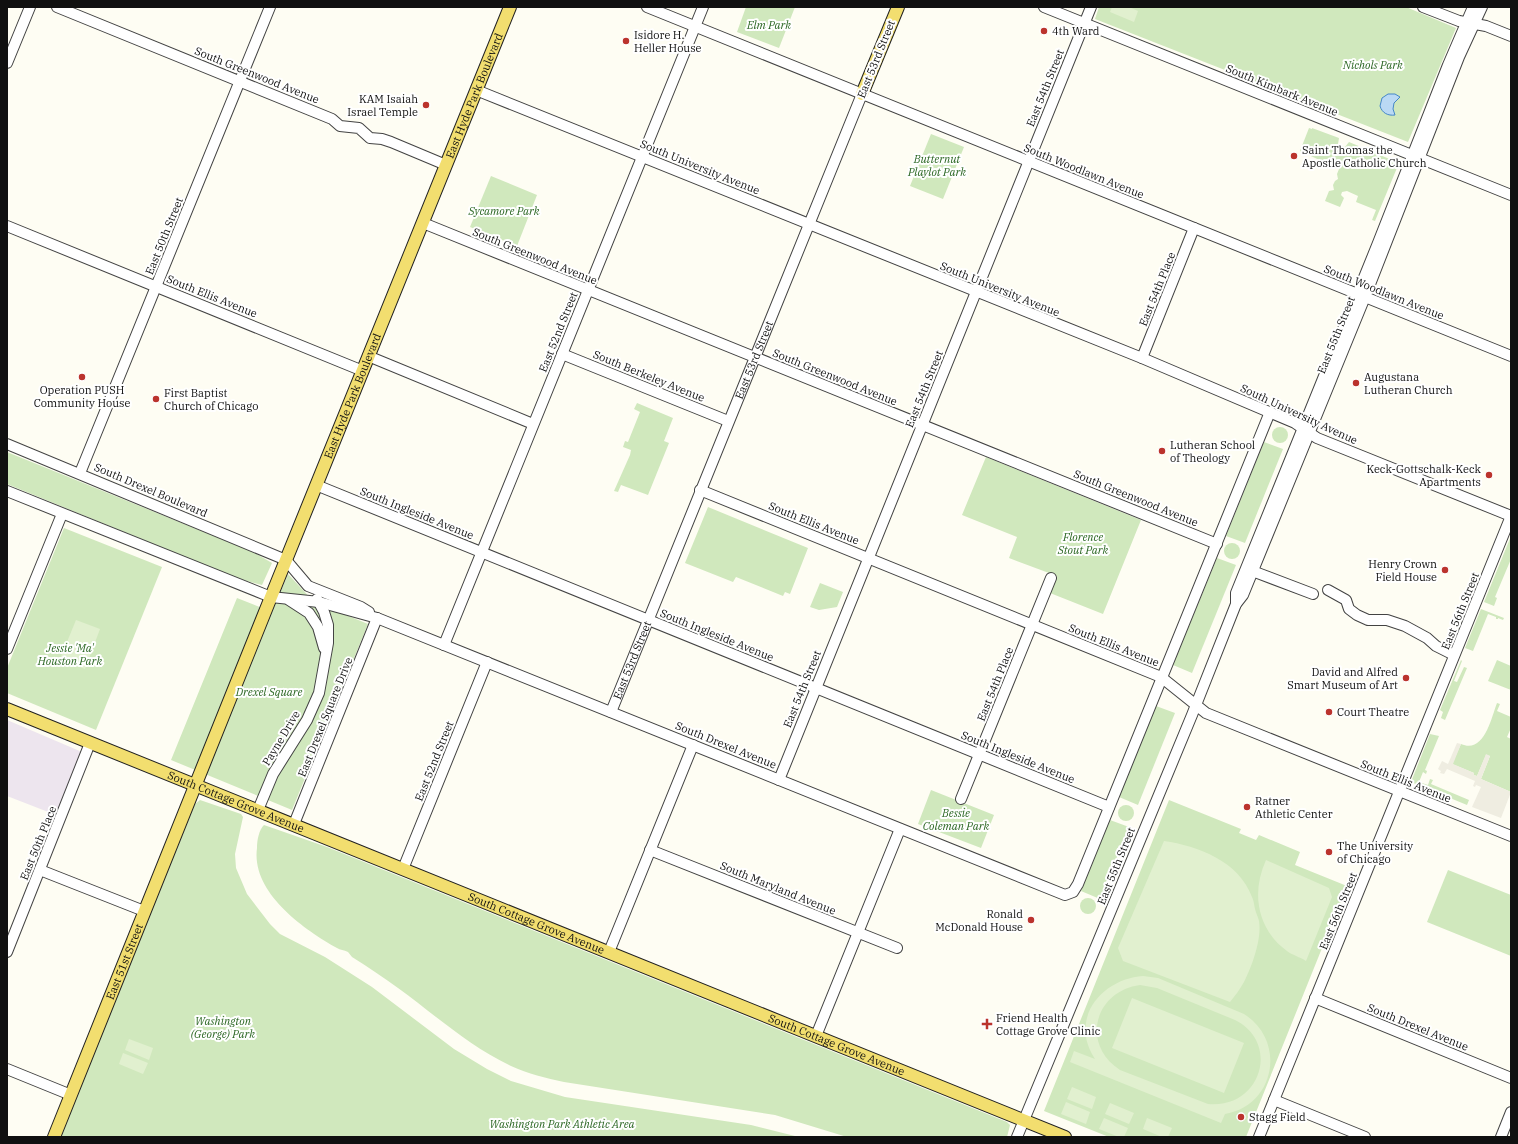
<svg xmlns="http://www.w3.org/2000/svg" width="1518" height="1144" font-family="'IBM Plex Serif',serif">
<rect width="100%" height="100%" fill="#fefdf3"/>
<polygon fill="#ede5ee" points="7,720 82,752 56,815 7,796"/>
<g fill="#d0e8bd">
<polygon points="746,7 795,7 779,48 737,32"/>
<polygon points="1099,7 1406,7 1456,28 1408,142 1095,19"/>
<polygon points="1309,128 1312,129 1312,128 1339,138 1338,144 1345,147 1349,142 1399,163 1375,221 1372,220 1376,210 1356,202 1358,196 1347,191 1342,192 1341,195 1344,198 1340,207 1325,201 1329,191 1334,190 1333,185 1335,181 1338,179 1337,174 1339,169 1300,151"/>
<polygon points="931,134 964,147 943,199 910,186"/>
<polygon points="491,176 537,195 517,246 470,227"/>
<polygon points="637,403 673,418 664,441 669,443 648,495 621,485 618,492 614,491 630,455 631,450 623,447 625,441 628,442 640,412 634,409"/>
<circle cx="1280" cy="435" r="8"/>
<polygon points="1264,442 1283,449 1245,543 1226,536"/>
<polygon points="7,452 253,552 272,563 262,585 239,579 7,484"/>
<polygon points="986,457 1141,520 1103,614 1050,593 1057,576 1009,558 1017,537 962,515"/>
<polygon points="708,507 808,548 790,594 785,592 783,596 736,577 733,582 685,563"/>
<polygon points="64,528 162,567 96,730 7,693 7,668"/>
<polygon points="1511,536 1511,559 1495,597 1497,598 1494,606 1484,602"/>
<circle cx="1232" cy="551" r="8"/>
<polygon points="1217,558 1236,565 1192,673 1173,665"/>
<polygon points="288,574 314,602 368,624 292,810 171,760 237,598 272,612"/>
<polygon points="820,583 843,592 837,607 819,610 810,607"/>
<polygon points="1481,609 1504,618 1503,620 1498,618 1498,619 1496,619 1496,617 1488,614 1473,651 1465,648"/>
<polygon points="1461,660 1462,661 1454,681 1457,682 1464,667 1467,668 1445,720 1441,718 1443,712 1440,710"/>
<polygon points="1497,660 1511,666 1511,690 1488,681"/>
<path d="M 1497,703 L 1500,704 L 1497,711 L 1511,717 L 1511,728 L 1507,737 L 1511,739 L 1511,792 L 1481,779 L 1490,756 L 1486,755 L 1477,776 L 1473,775 L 1474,773 L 1452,764 L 1461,744 C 1484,754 1491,719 1497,703 Z"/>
<polygon points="1156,706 1175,713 1138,805 1119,797"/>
<polygon points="1430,734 1439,736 1425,770 1427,771 1426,774 1423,772 1419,782 1428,785 1430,779 1433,780 1431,784 1469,800 1467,805 1411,782"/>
<polygon points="931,790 994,815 981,848 918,824"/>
<polygon points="200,800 241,814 243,817 235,854 236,868 247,894 270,924 280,934 325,957 372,987 454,1049 487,1069 511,1081 565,1097 751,1125 799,1137 60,1137 195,804"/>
<polygon points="1169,800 1241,829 1239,833 1256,840 1259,835 1300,852 1295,865 1347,886 1246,1137 1109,1137 1044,1111"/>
<circle cx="1126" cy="813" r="8"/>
<polygon points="1110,820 1129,827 1100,899 1081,891"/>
<path d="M 264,825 L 327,847 L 1007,1122 L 1010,1125 L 1007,1137 L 847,1137 L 775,1115 L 564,1082 C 546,1078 528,1074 511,1066 C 469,1046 435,1015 398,988 C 383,977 368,967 352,957 L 348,952 C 344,950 340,950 337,948 C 303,929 251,892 257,848 C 257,840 259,830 264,825 Z"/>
<polygon points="1448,870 1511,895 1511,956 1427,922"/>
<circle cx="1088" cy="906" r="8"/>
</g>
<g fill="#e1f0cf" fill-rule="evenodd">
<polygon points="1112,7 1129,7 1138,11 1134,22 1110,12"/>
<polygon points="76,620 100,629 85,669 60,659"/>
<path d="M 1164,841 C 1198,846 1239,861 1252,897 C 1254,901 1254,905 1255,909 C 1256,913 1258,917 1259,921 C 1262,939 1252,966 1244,982 C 1240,989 1235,996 1230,1002 L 1123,961 L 1118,948 Z"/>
<path d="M 1266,860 L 1329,888 L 1332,897 L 1306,961 C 1300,957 1292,955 1287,951 C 1257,929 1251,893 1266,860 Z"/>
<path d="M 1143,976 L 1158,978 L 1244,1014 C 1287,1041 1275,1106 1225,1114 L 1221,1123 L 1070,1062 L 1074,1051 L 1095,1059 C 1091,1053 1087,1044 1086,1037 C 1081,1003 1112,978 1143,976 ZM 1140,985 L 1157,988 L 1235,1020 C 1281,1043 1261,1109 1208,1104 L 1120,1070 C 1080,1044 1095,991 1140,985 Z"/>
<polygon points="1132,998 1244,1043 1224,1093 1112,1048"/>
<polygon points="129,1039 153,1048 149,1060 125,1050"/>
<polygon points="123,1053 148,1063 143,1074 119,1064"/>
<polygon points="1072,1087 1096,1097 1092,1109 1067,1099"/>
<polygon points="1066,1102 1090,1112 1086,1124 1061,1114"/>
<polygon points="1110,1103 1134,1113 1129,1124 1105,1114"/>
<polygon points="1104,1118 1128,1128 1124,1137 1119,1137 1099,1129"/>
<polygon points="1147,1118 1172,1128 1168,1137 1162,1137 1143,1129"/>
</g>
<polygon fill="#efede1" points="1457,743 1461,744 1453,764 1474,773 1474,775 1477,776 1486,754 1490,756 1481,779 1511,792 1501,818 1472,807 1481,787 1476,785 1475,787 1473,786 1475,781 1447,769 1444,774 1440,773 1441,771 1438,769 1442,761 1448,764"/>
<path fill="#bad9f4" stroke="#4487c8" d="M 1388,94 L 1395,94 L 1400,97 L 1394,103 L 1393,109 L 1395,115 C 1388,116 1382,113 1380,106 L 1382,98 Z"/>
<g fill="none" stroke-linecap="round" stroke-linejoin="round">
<g stroke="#434343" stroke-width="12">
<g id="minor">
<polyline points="57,7 332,119 340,126 359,128 370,138 382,139 391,142 446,165"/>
<polyline points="647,7 1511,356"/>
<polyline points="1044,7 1511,195"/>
<polyline points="1423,7 1459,21 1486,26 1511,36"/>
<polyline points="7,63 30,7"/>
<polyline points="476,90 1142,358 1295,423 1317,438 1511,516"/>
<polyline points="423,223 1217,544"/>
<polyline points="7,226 363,371"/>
<polyline points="562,354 728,421"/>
<polyline points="368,356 533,424"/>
<polyline points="1142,358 1194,228"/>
<polyline points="7,444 286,560 308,586 361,607 369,612"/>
<polyline points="80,473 270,7"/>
<polyline points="316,485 1109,807"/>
<polyline points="700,490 1161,677 1206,713 1511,836"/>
<polyline points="7,491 271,597 319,602 377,618 1065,895 1073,892 1078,884 1270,412"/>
<polyline points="1247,569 1313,594"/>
<polyline points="1328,590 1346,600 1349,609 1357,615 1368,620 1387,620 1405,626 1427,638 1436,646 1454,655"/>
<polyline points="289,600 309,613 318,627 324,648"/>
<polyline points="1236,604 1236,593 1378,243 1448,65 1473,7"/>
<polyline points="444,645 703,7"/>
<polyline points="7,649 62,514"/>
<path id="s1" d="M 611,712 L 862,94"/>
<polyline points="779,780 1091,7"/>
<polyline points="961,799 1051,578"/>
<polyline points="258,810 273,774 307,720 319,693 328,643 328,625 324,612 317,599"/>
<polyline points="294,824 377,618"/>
<polyline points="650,850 897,948"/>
<polyline points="403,869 487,662"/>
<polyline points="40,870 144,911"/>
<polyline points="7,952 90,743"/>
<polyline points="609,952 693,745"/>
<polyline points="1315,998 1511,1078"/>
<polyline points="816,1036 900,829"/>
<polyline points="7,1069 71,1095"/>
<polyline points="1274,1100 1365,1137"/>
<polyline points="1017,1137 1192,715 1236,604 1243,595 1365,297 1459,57 1482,7"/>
<polyline points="1259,1137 1511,516"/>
<polyline points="1501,1137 1511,1112"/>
</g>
</g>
<g stroke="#212121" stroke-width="14">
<g id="major">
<polyline points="862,94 898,7"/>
<path id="s2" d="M 7,709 L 1065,1137"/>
<path id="s3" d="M 54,1137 L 271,597 L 510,7"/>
</g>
</g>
<use href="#minor" stroke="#fff" stroke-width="10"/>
<use href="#major" stroke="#f2de6f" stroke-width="12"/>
</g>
<g fill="#bb332d" stroke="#fff" stroke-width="1.5">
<circle cx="1044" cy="31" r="4"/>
<circle cx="626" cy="41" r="4"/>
<circle cx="426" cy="105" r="4"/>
<circle cx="1294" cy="156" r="4"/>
<circle cx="82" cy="377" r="4"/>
<circle cx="1356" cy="383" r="4"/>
<circle cx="156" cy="399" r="4"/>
<circle cx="1162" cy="451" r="4"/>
<circle cx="1489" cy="475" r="4"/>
<circle cx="1445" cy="570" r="4"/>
<circle cx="1406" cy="678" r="4"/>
<circle cx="1329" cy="712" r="4"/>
<circle cx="1247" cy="807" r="4"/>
<circle cx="1329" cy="852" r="4"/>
<circle cx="1031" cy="920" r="4"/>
<path d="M985 1018h4v4h4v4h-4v4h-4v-4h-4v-4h4z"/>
<circle cx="1241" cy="1117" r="4"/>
</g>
<g text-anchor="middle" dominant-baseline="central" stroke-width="4" stroke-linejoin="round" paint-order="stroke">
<g font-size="11" font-style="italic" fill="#2a6622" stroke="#fff">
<text x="769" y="25">Elm Park</text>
<text x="1373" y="65">Nichols Park</text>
<text x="937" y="159">Butternut<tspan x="937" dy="13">Playlot Park</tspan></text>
<text x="504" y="211">Sycamore Park</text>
<text x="1083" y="537">Florence<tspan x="1083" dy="13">Stout Park</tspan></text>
<text x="70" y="648">Jessie 'Ma'<tspan x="70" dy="13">Houston Park</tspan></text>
<text x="269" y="692">Drexel Square</text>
<text x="956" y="813">Bessie<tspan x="956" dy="13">Coleman Park</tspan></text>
<text x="223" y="1021">Washington<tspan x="223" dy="13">(George) Park</tspan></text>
<text x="562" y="1124">Washington Park Athletic Area</text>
</g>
<g font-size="11" fill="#101010" stroke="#fff" text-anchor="start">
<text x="1052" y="31">4th Ward</text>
<text x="634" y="35">Isidore H.<tspan x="634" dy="13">Heller House</tspan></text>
<text x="418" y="99" text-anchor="end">KAM Isaiah<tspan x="418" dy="13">Israel Temple</tspan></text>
<text x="1302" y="150">Saint Thomas the<tspan x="1302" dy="13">Apostle Catholic Church</tspan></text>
<text x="1364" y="377">Augustana<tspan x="1364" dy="13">Lutheran Church</tspan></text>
<text x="82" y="390" text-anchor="middle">Operation PUSH<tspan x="82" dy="13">Community House</tspan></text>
<text x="164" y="393">First Baptist<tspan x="164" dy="13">Church of Chicago</tspan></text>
<text x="1170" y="445">Lutheran School<tspan x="1170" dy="13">of Theology</tspan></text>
<text x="1481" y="469" text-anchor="end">Keck-Gottschalk-Keck<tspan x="1481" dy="13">Apartments</tspan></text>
<text x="1437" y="564" text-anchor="end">Henry Crown<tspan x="1437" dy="13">Field House</tspan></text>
<text x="1398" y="672" text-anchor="end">David and Alfred<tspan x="1398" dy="13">Smart Museum of Art</tspan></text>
<text x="1337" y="712">Court Theatre</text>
<text x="1255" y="801">Ratner<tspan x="1255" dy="13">Athletic Center</tspan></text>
<text x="1337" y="846">The University<tspan x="1337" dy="13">of Chicago</tspan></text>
<text x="1023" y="914" text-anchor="end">Ronald<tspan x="1023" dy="13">McDonald House</tspan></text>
<text x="996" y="1018">Friend Health<tspan x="996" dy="13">Cottage Grove Clinic</tspan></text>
<text x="1249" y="1117">Stagg Field</text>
</g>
<g font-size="11" fill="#101010" stroke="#fff">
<text transform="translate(876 59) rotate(-68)">East 53rd Street</text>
<text transform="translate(257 75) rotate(22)">South Greenwood Avenue</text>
<text transform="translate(1045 88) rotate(-68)">East 54th Street</text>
<text transform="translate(1282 90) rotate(22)">South Kimbark Avenue</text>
<text stroke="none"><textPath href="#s3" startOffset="1123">East Hyde Park Boulevard</textPath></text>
<text transform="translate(700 167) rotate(22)">South University Avenue</text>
<text transform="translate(1084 171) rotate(22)">South Woodlawn Avenue</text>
<text transform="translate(164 236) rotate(-68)">East 50th Street</text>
<text transform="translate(535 256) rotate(22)">South Greenwood Avenue</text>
<text transform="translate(1000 289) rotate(22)">South University Avenue</text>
<text transform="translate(1157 289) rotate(-68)">East 54th Place</text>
<text transform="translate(1384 292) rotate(22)">South Woodlawn Avenue</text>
<text transform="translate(212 296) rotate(22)">South Ellis Avenue</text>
<text transform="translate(558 332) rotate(-68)">East 52nd Street</text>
<text transform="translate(1336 335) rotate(-68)">East 55th Street</text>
<text stroke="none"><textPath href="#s1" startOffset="380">East 53rd Street</textPath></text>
<text transform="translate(649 376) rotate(22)">South Berkeley Avenue</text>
<text transform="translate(835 377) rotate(22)">South Greenwood Avenue</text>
<text transform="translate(924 389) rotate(-68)">East 54th Street</text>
<text stroke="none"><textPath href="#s3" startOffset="799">East Hyde Park Boulevard</textPath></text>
<text transform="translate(1299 414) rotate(25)">South University Avenue</text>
<text transform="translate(151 490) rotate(23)">South Drexel Boulevard</text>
<text transform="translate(1136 498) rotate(22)">South Greenwood Avenue</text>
<text transform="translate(417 513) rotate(22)">South Ingleside Avenue</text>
<text transform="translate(814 523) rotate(22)">South Ellis Avenue</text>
<text transform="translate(1460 611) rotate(-68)">East 56th Street</text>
<text transform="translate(717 635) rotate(22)">South Ingleside Avenue</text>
<text transform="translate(1114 645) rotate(22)">South Ellis Avenue</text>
<text stroke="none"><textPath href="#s1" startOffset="56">East 53rd Street</textPath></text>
<text transform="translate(995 684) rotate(-68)">East 54th Place</text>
<text transform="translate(802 689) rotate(-68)">East 54th Street</text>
<text transform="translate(325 717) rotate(-68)">East Drexel Square Drive</text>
<text transform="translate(281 738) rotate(-59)">Payne Drive</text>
<text transform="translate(726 745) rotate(22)">South Drexel Avenue</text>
<text transform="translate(1018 757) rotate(22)">South Ingleside Avenue</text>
<text transform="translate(434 761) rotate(-68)">East 52nd Street</text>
<text transform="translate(1406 781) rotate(22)">South Ellis Avenue</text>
<text stroke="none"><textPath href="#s2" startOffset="247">South Cottage Grove Avenue</textPath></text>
<text transform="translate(38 843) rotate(-68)">East 50th Place</text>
<text transform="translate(1116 866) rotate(-68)">East 55th Street</text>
<text transform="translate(778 888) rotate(22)">South Maryland Avenue</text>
<text transform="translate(1338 911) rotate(-68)">East 56th Street</text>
<text stroke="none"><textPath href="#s2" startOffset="571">South Cottage Grove Avenue</textPath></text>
<text stroke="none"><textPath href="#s3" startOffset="189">East 51st Street</textPath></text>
<text transform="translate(1418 1027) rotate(22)">South Drexel Avenue</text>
<text stroke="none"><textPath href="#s2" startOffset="895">South Cottage Grove Avenue</textPath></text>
</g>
</g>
<rect width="1518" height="1144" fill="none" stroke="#101010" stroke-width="16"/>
</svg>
